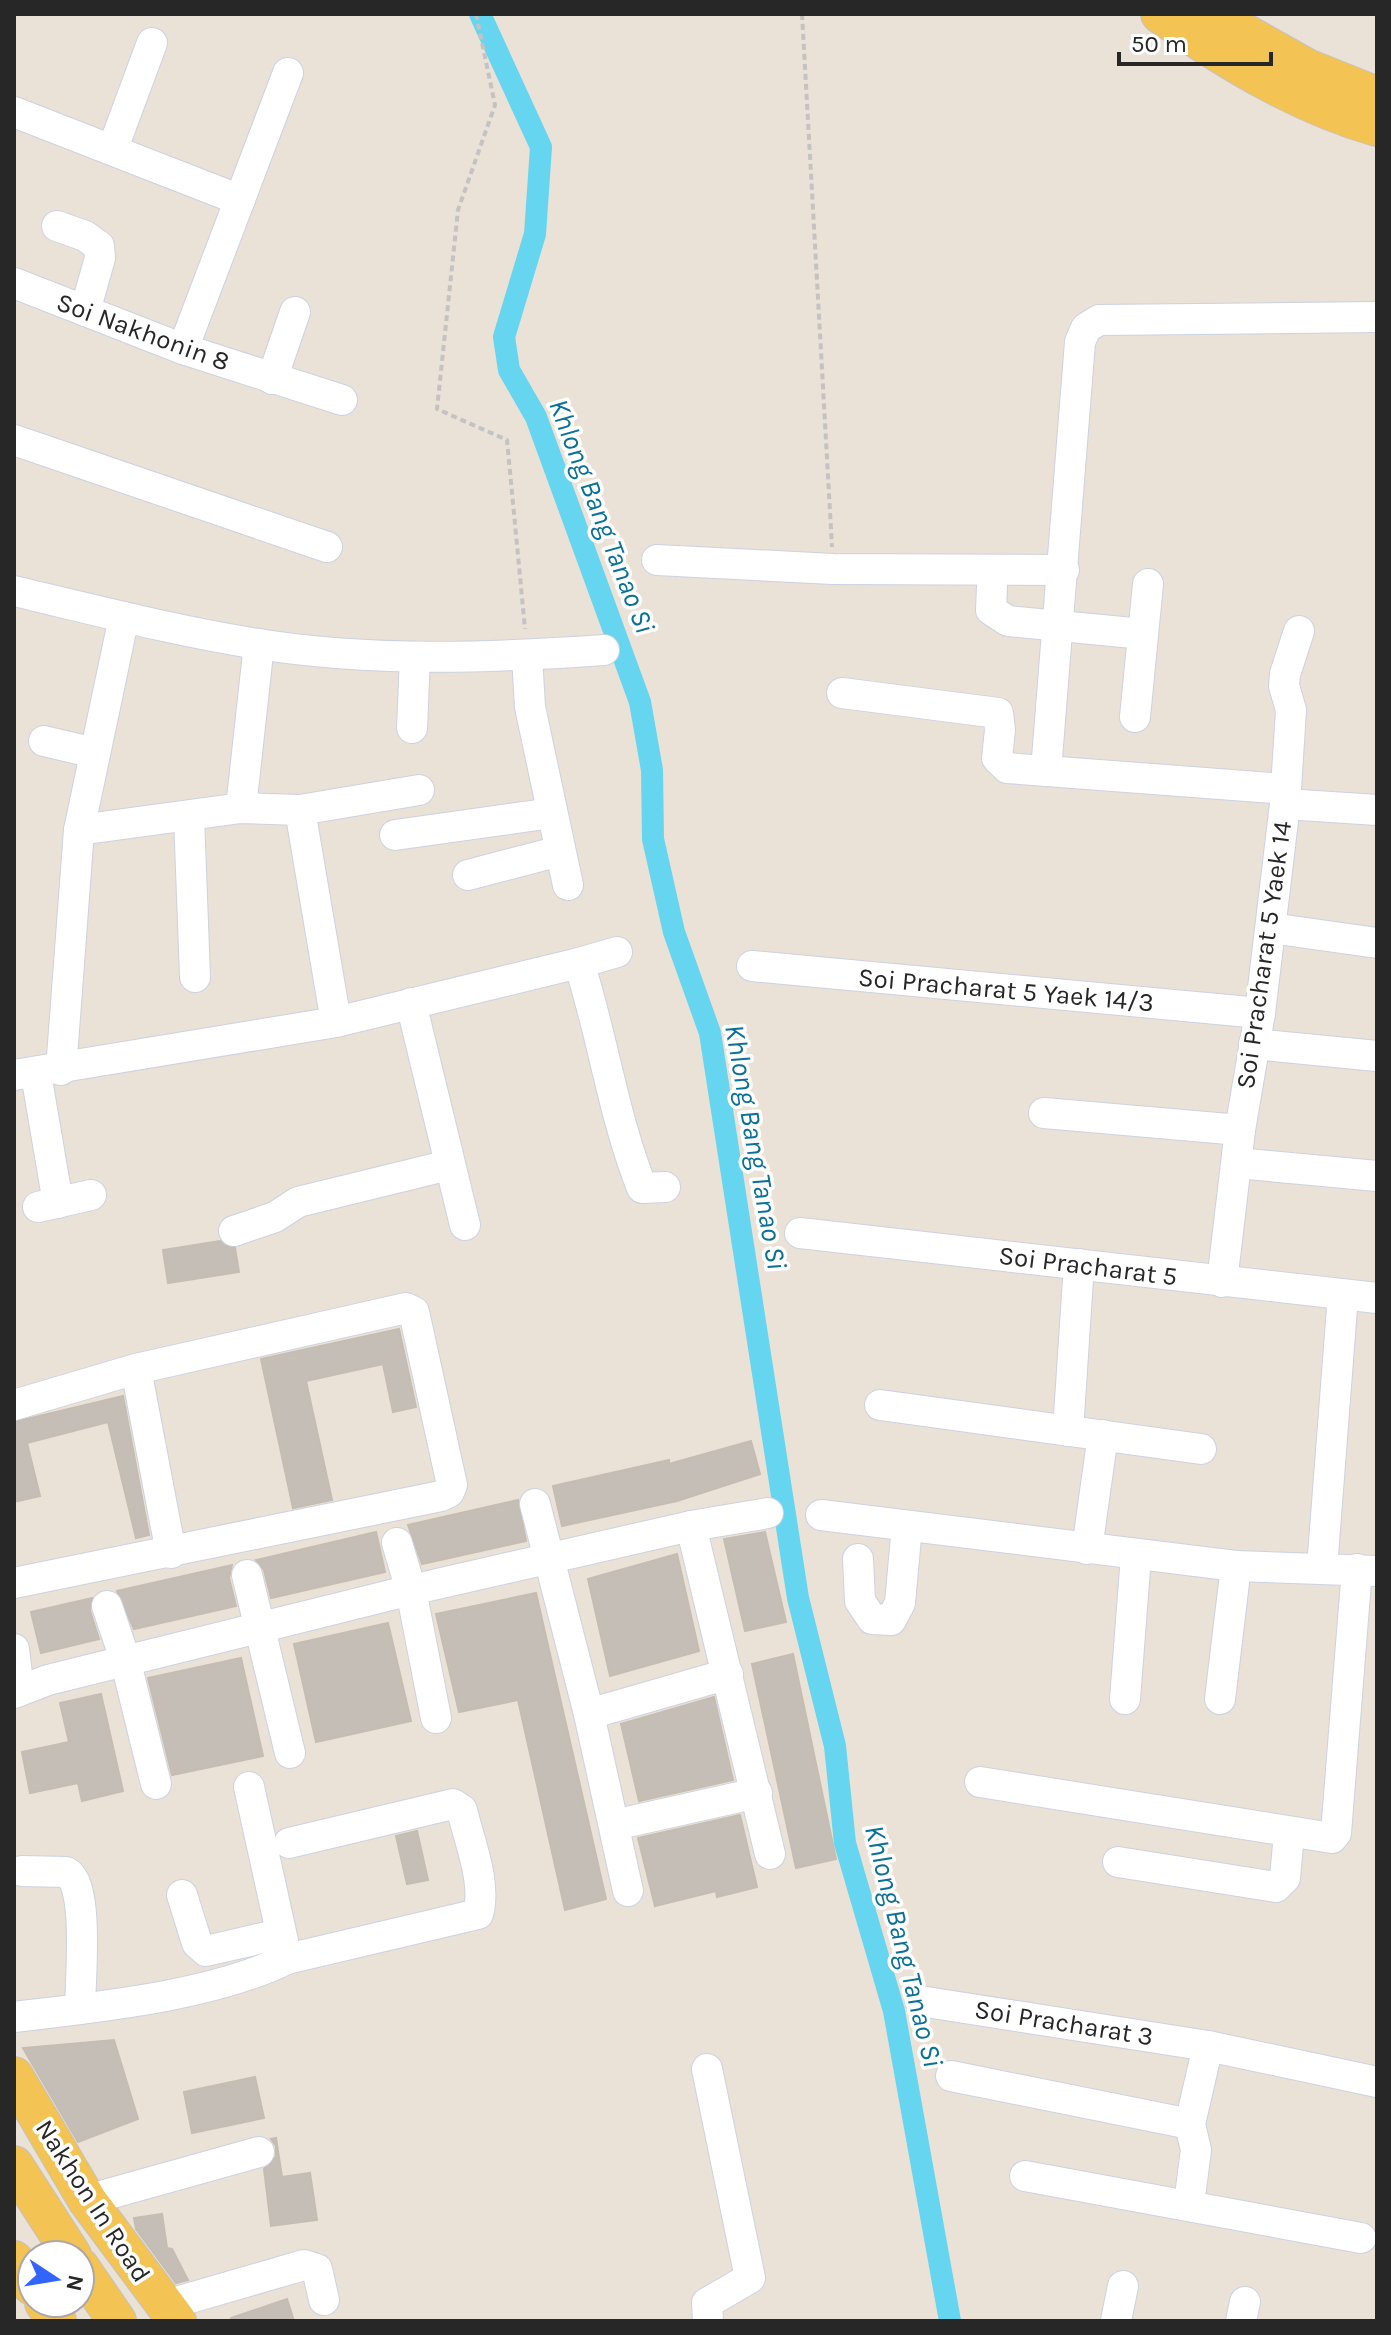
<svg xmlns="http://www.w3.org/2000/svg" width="1391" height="2335" font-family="Karla,sans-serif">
<rect width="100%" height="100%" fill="#eae1d7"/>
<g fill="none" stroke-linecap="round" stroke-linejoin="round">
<polyline stroke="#66d5f0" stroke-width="22" points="480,14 541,147 535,234 504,337 509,370 536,417 640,702 652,770 653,839 674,932 710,1033 798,1598 835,1746 845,1843 894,2011 950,2321"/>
</g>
<g fill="#c5beb7" stroke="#c5bdb1" stroke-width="2">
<polygon points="220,1241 235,1248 239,1272 168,1283 163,1250"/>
<polygon points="399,1329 416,1407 393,1412 383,1364 306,1381 332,1500 293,1508 261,1359"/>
<polygon points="123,1396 149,1535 136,1538 108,1422 27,1443 40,1496 14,1502 14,1422"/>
<polygon points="751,1441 760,1474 677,1501 562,1526 553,1486 669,1460 669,1464"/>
<polygon points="518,1500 526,1541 422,1564 408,1525"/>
<polygon points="376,1532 385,1572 271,1598 264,1570 256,1560"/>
<polygon points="765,1532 786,1622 745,1631 724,1539"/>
<polygon points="677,1554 699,1651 610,1676 588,1579"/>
<polygon points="232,1565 229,1578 236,1606 134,1629 117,1591"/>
<polygon points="536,1593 606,1899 565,1910 518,1700 459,1712 436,1614"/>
<polygon points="92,1598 90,1611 99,1639 41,1653 31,1612"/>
<polygon points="388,1623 411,1721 316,1742 294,1644"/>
<polygon points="793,1654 836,1859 796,1868 752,1664"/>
<polygon points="241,1658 263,1756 172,1775 148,1678"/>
<polygon points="101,1694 123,1791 82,1801 78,1783 30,1793 22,1752 69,1742 60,1703"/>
<polygon points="714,1697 733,1780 639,1801 621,1724"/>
<polygon points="740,1815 757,1887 717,1897 716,1891 655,1906 638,1838"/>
<polygon points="417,1831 428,1880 407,1884 396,1836"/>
<polygon points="114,2040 138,2119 78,2142 23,2048"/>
<polygon points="255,2077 264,2118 192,2133 184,2092"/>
<polygon points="276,2138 282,2177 310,2173 317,2220 271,2226 264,2169 276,2157 276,2146 271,2139"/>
<polygon points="162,2214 167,2248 172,2249 188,2280 176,2283 136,2229 134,2218"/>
<polygon points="287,2299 294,2321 231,2321 231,2318"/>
</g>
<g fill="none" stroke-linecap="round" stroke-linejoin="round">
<g stroke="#cdd2e1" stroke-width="32">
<g id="minor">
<polyline points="14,112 240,200"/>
<polyline points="113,148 152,43"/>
<polyline points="57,226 85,236 99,246 100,258 85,311"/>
<polyline points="14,283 183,349 342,400"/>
<polyline points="183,349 288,73"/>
<polyline points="272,379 295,312"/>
<polyline points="14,440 327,547"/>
<polyline points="657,560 833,569 1064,570"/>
<polyline points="992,587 991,610 1008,621 1143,634"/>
<path d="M 14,591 C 95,610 176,631 258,644 C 372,662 489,658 604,650"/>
<polyline points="527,656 530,707 568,885"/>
<polyline points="842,693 998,713 1000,730 997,758 1007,768 1285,789"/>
<polyline points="1135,717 1148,584"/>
<polyline points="412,728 415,657"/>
<polyline points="44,741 95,753"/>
<polyline points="1046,771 1080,342 1086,328 1099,320 1377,317"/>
<polyline points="1285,804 1377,810"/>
<polyline points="241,808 259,644"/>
<polyline points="300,810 419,790"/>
<polyline points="189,816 195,977"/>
<polyline points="79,830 241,808 300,810 336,1022"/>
<polyline points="395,835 552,813"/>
<polyline points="468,875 560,851"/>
<polyline points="1271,928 1377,943"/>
<polyline points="579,963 617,952"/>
<polyline points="752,966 1260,1013"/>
<polyline points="411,1003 465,1225"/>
<polyline points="1254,1044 1377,1056"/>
<polyline points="61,1070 79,830 124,617"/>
<polyline points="36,1074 58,1203"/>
<path d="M 14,1075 L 336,1022 L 579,963 C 603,1037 613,1115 642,1188 L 665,1187"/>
<polyline points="1044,1113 1240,1130"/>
<polyline points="1237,1163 1377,1176"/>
<polyline points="38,1207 91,1195"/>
<polyline points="234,1231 275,1217 298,1202 449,1165"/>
<polyline points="800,1233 1377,1298"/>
<polyline points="1222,1282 1240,1130 1260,1013 1285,804 1291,710 1284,686 1285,674 1299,631"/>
<polyline points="136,1369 171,1553"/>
<polyline points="14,1405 136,1369 406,1308 414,1312 452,1485 449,1492 441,1496 14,1583"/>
<polyline points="880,1405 1201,1449"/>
<polyline points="1068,1431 1079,1264"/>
<polyline points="535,1504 589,1714 628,1891"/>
<polyline points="821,1515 1236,1566 1376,1571"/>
<polyline points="691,1526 770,1854"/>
<polyline points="397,1543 411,1590 436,1718"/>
<polyline points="1087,1549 1103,1435"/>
<polyline points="858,1559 860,1601 872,1619 891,1620 900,1603 907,1526"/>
<polyline points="1322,1568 1343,1295"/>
<polyline points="247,1575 290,1753"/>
<polyline points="107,1606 125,1659 156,1784"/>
<polyline points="14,1649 19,1691"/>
<polyline points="14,1693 48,1680 411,1590 691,1526 768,1513"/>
<polyline points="1125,1699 1136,1556"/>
<polyline points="1220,1699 1236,1566"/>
<polyline points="589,1714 728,1674"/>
<polyline points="980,1782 1332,1838 1336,1833 1357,1569"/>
<polyline points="249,1787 287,1959"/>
<polyline points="614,1825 757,1793"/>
<polyline points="1118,1862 1276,1887 1285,1878 1289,1833"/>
<path d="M 22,1871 L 66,1872 C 90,1883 80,1982 80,2009"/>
<polyline points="182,1895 197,1943 206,1951 280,1934"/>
<polyline points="920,2001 1208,2046 1377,2082"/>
<path d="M 14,2017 C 97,2007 212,1996 287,1959 L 478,1914 C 487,1883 469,1841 462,1810 L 453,1804 L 289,1843"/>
<polyline points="707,2069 750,2278 707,2303 708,2321"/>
<polyline points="951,2076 1190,2124"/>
<polyline points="1025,2176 1361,2238"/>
<polyline points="87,2200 259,2152"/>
<polyline points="1189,2204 1196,2150 1190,2124 1208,2046"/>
<polyline points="166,2305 304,2265 317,2269 324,2300"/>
<polyline points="1116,2321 1123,2286"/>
<polyline points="1241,2321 1245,2302"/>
</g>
</g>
<g stroke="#c3c3c3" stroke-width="40">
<g id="major">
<path d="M 1160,14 C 1226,60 1299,105 1377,127"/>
<polyline points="1211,14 1307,68 1377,96"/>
<polyline points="14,2076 87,2200 177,2321"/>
<polyline points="14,2165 72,2255"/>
<polyline points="14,2260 32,2286"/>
<polyline points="80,2267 117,2321"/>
<polyline points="44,2303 57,2321"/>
</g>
</g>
<g stroke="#c3c3c3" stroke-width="4" stroke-dasharray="6 4" stroke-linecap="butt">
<polyline points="476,14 495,105 458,210 437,409 507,440 525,629"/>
<polyline points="802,14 832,547"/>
</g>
<use href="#minor" stroke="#fff" stroke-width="30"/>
<use href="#major" stroke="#f3c353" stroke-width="38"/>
</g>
<g text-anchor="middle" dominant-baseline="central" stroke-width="7" stroke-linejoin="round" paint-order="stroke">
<g font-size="26" fill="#272727" stroke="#fff">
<text transform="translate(143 332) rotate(20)">Soi Nakhonin 8</text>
<text transform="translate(1264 955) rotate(-82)">Soi Pracharat 5 Yaek 14</text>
<text transform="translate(1006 990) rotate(5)">Soi Pracharat 5 Yaek 14/3</text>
<text transform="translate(1088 1266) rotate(7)">Soi Pracharat 5</text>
<text transform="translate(1064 2023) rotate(9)">Soi Pracharat 3</text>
<text transform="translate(93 2201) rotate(57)">Nakhon In Road</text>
</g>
<g font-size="28" font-style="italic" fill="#0a7097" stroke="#fff">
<text transform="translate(602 516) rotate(69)">Khlong Bang Tanao Si</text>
<text transform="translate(756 1147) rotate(80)">Khlong Bang Tanao Si</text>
<text transform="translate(904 1946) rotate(76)">Khlong Bang Tanao Si</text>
</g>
</g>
<rect width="1391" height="2335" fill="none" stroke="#272727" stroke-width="32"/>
<g transform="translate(56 2279) rotate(102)"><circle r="38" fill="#ffffff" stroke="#a9a9a9" stroke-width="2"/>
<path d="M0-6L14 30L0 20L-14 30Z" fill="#3165fd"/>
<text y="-12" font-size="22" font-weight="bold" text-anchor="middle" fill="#272727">N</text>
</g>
<path d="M1119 52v12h152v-12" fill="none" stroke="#272727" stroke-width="4"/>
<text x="1131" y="52" font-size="24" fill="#272727" stroke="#ffffff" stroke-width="6" paint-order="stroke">50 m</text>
</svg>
